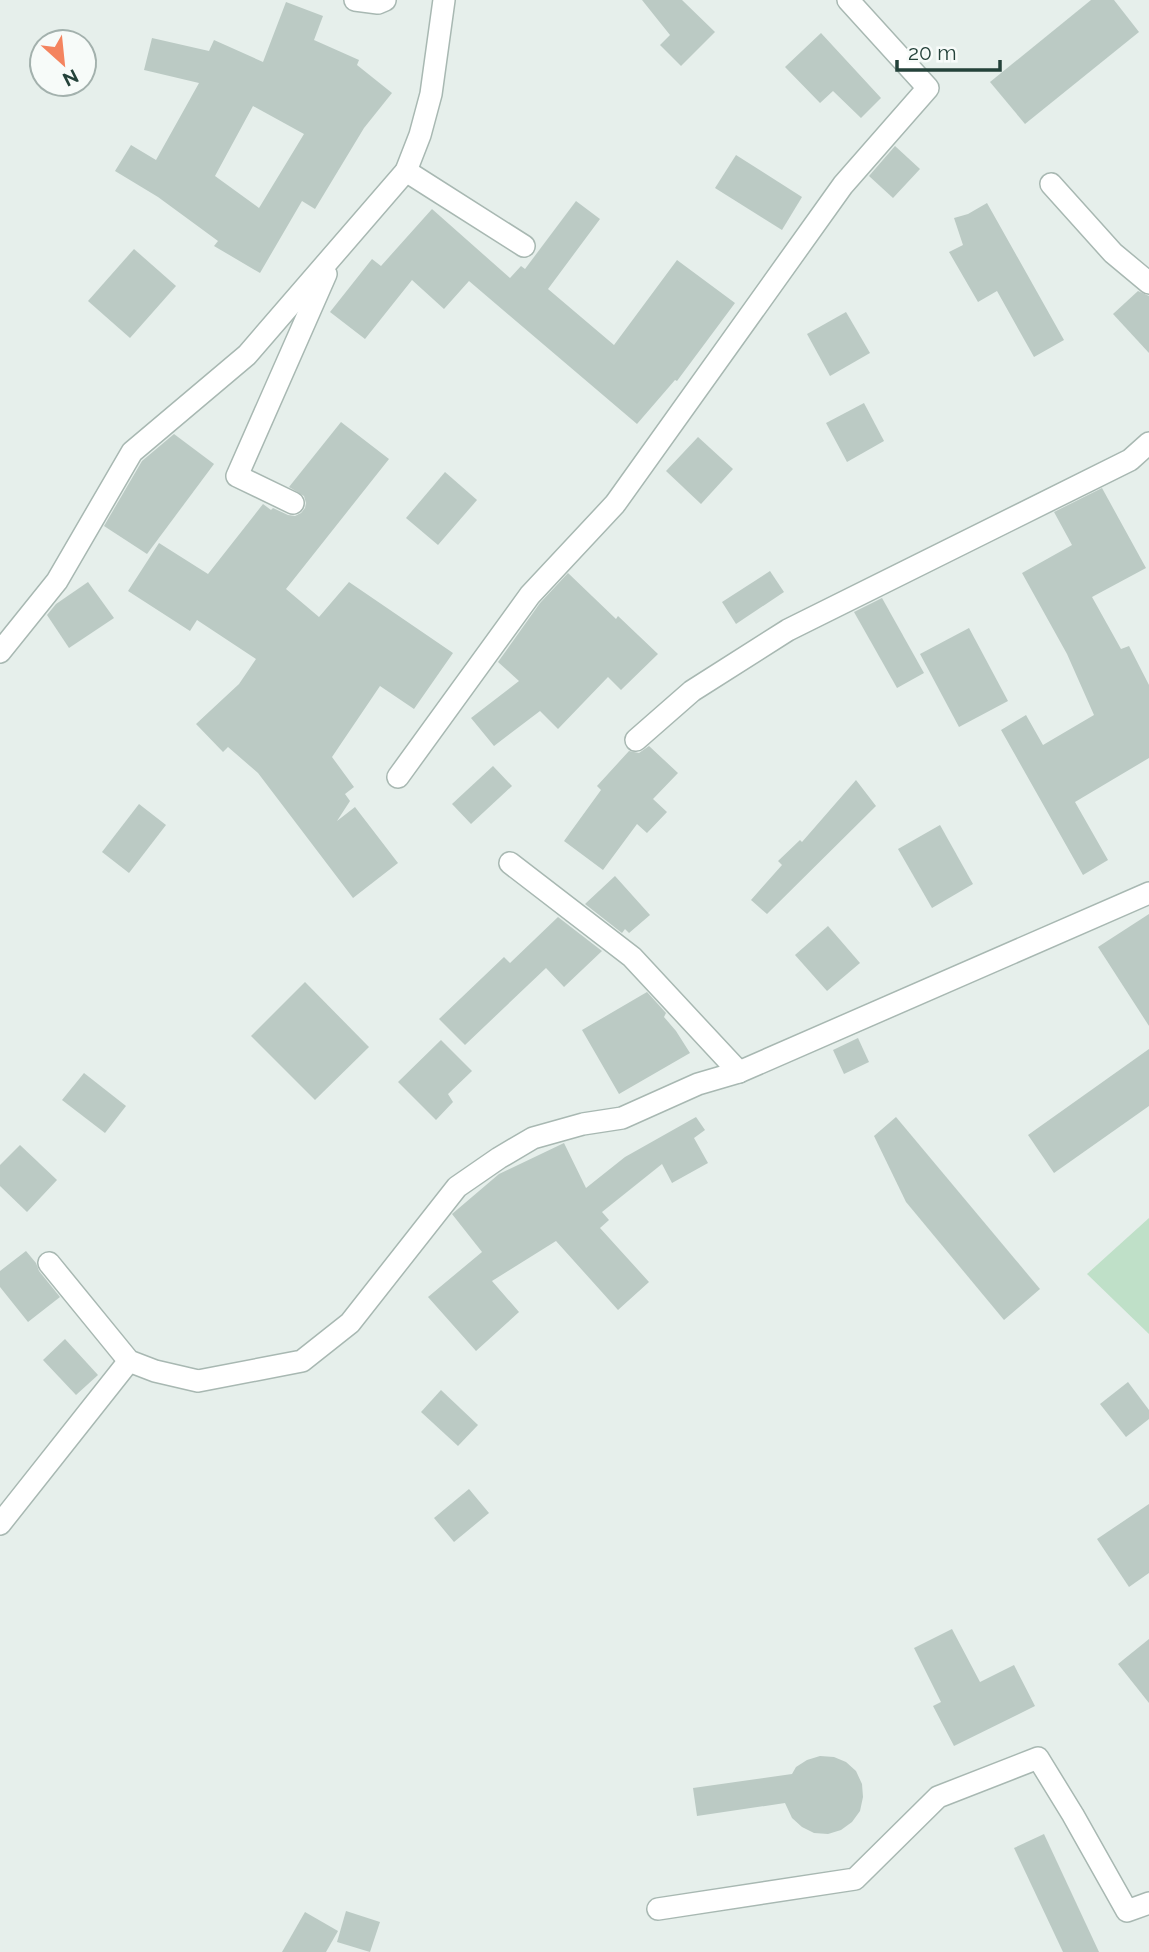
<svg xmlns="http://www.w3.org/2000/svg" width="1149" height="1952" font-family="Raleway,sans-serif">
<rect width="100%" height="100%" fill="#e6efeb"/>
<polygon fill="#bfe0c8" points="1149,1218 1149,1334 1087,1274"/>
<g fill="#bbcac4" fill-rule="evenodd">
<polygon points="642,0 682,0 715,32 681,66 660,45 670,35"/>
<polygon points="1091,0 1114,0 1139,32 1025,124 990,82"/>
<path d="M 286,2 L 323,16 L 314,40 L 359,60 L 357,65 L 392,93 L 364,128 L 315,209 L 302,201 L 260,273 L 214,246 L 218,241 L 158,197 L 115,171 L 131,145 L 156,160 L 199,83 L 144,70 L 152,38 L 209,51 L 214,40 L 263,62 ZM 253,106 L 304,134 L 259,208 L 215,176 Z"/>
<polygon points="821,33 881,98 861,118 833,91 820,103 785,67"/>
<polygon points="895,146 920,169 893,198 869,176"/>
<polygon points="736,155 802,197 782,230 715,188"/>
<polygon points="576,201 600,219 548,289 614,345 677,260 735,303 677,381 675,380 637,424 469,281 444,309 412,280 365,339 330,312 372,259 381,266 432,209 510,278 521,266 525,269"/>
<polygon points="987,203 1064,340 1034,357 997,291 978,302 949,252 963,245 954,218 968,214"/>
<polygon points="134,249 176,286 130,338 88,301"/>
<polygon points="1138,291 1149,296 1149,353 1113,314"/>
<polygon points="846,312 870,353 830,376 807,334"/>
<polygon points="864,403 884,441 847,462 826,423"/>
<polygon points="341,422 389,459 286,589 319,617 349,582 453,653 414,709 380,686 332,757 354,787 345,794 350,801 337,821 355,807 398,863 353,898 258,773 228,747 223,752 196,724 239,684 256,659 197,620 190,631 128,591 159,543 208,574 263,504 271,510 273,508 288,515 295,516 301,513 305,508 306,503 304,496 289,487"/>
<polygon points="174,434 214,464 147,554 104,526 142,461"/>
<polygon points="698,437 733,469 701,504 666,471"/>
<polygon points="445,472 477,500 438,545 406,518"/>
<polygon points="1102,488 1146,568 1092,597 1121,649 1129,646 1149,685 1149,758 1075,802 1108,860 1083,875 1001,730 1026,715 1043,745 1094,715 1067,654 1022,573 1072,545 1054,512"/>
<polygon points="770,571 784,592 736,624 722,602"/>
<polygon points="568,573 616,619 618,616 658,654 621,690 608,677 558,729 540,711 494,746 471,718 519,681 498,662 540,603"/>
<polygon points="88,582 114,618 69,648 47,615 56,604"/>
<polygon points="882,598 924,673 897,688 854,612"/>
<polygon points="969,628 1008,701 959,727 920,654"/>
<polygon points="649,746 678,773 653,799 667,812 647,833 637,824 603,870 564,841 601,790 597,786 629,751 639,753"/>
<polygon points="493,766 512,786 471,824 452,804"/>
<polygon points="856,780 876,806 767,914 751,900 782,865 778,861 800,840 802,842"/>
<polygon points="139,804 166,825 129,873 102,852"/>
<polygon points="940,825 973,884 932,908 898,849"/>
<polygon points="615,876 650,915 629,933 625,929 622,933 585,904"/>
<polygon points="1149,914 1149,1026 1098,947"/>
<polygon points="558,917 602,951 564,987 546,968 465,1045 439,1019 504,957 510,963"/>
<polygon points="828,926 860,963 827,991 795,955"/>
<polygon points="305,982 369,1047 315,1100 251,1036"/>
<polygon points="647,992 666,1013 664,1017 676,1031 690,1053 619,1094 582,1030"/>
<polygon points="858,1038 869,1062 844,1074 833,1050"/>
<polygon points="441,1040 472,1071 448,1094 453,1102 436,1120 398,1082"/>
<polygon points="1149,1049 1149,1106 1054,1173 1028,1135"/>
<polygon points="84,1073 126,1106 105,1133 62,1100"/>
<polygon points="696,1117 705,1130 694,1138 708,1163 672,1183 662,1164 602,1212 609,1220 600,1228 649,1282 618,1310 556,1241 492,1281 519,1312 476,1351 428,1297 482,1252 452,1214 499,1174 564,1143 586,1188 625,1157"/>
<polygon points="896,1117 1040,1289 1004,1320 906,1202 874,1136"/>
<polygon points="20,1145 57,1180 27,1212 0,1186 0,1165"/>
<polygon points="26,1251 36,1263 39,1271 60,1297 28,1322 0,1287 0,1271"/>
<polygon points="65,1339 98,1375 76,1395 43,1360"/>
<polygon points="1128,1382 1149,1410 1149,1419 1126,1437 1100,1404"/>
<polygon points="441,1390 478,1425 458,1446 421,1412"/>
<polygon points="469,1489 489,1513 454,1542 434,1518"/>
<polygon points="1149,1504 1149,1573 1129,1587 1097,1539"/>
<polygon points="952,1629 980,1682 1014,1665 1035,1706 954,1746 933,1706 941,1702 914,1648"/>
<polygon points="1149,1639 1149,1703 1118,1664"/>
<polygon points="820,1756 834,1757 846,1762 856,1771 862,1784 863,1797 860,1811 852,1822 841,1830 828,1834 814,1833 802,1827 792,1818 785,1803 697,1816 693,1788 792,1774 796,1767 807,1760"/>
<polygon points="1044,1834 1099,1952 1063,1952 1014,1848"/>
<polygon points="346,1911 380,1922 370,1952 337,1942"/>
<polygon points="305,1912 338,1931 326,1952 282,1952"/>
</g>
<g fill="none" stroke-linecap="round" stroke-linejoin="round">
<g stroke="#a8b8b2" stroke-width="24">
<g id="minor">
<polyline points="355,0 378,3 385,0"/>
<polyline points="406,171 524,246"/>
<polyline points="1051,184 1113,253 1149,283"/>
<polyline points="293,503 237,476 326,274"/>
<polyline points="0,652 57,581 132,452 247,355 406,171 420,135 431,94 444,0"/>
<polyline points="636,740 692,691 788,630 1130,460 1149,443"/>
<polyline points="398,777 530,595 615,504 843,185 928,88 848,0"/>
<polyline points="510,863 632,957 739,1072"/>
<polyline points="49,1263 129,1361 155,1371 198,1381 302,1361 350,1323 457,1187 499,1158 533,1138 583,1124 622,1118 698,1084 739,1072 1149,893"/>
<polyline points="0,1524 129,1361"/>
<polyline points="658,1909 855,1879 938,1797 1038,1758 1073,1815 1127,1911 1149,1903"/>
</g>
</g>
<use href="#minor" stroke="#fff" stroke-width="21"/>
</g>
<g transform="translate(63 63) rotate(153)"><circle r="33" fill="#f7fbf9" stroke="#a3b1ad" stroke-width="2"/>
<path d="M0-5L12 26L0 18L-12 26Z" fill="#f4845f"/>
<text y="-10" font-size="19" font-weight="bold" text-anchor="middle" fill="#24423a">N</text>
</g>
<path d="M897 60v10h103v-10" fill="none" stroke="#24423a" stroke-width="3.5"/>
<text x="908" y="60" font-size="21" fill="#24423a" stroke="#f7fbf9" stroke-width="5" paint-order="stroke">20 m</text>
</svg>
